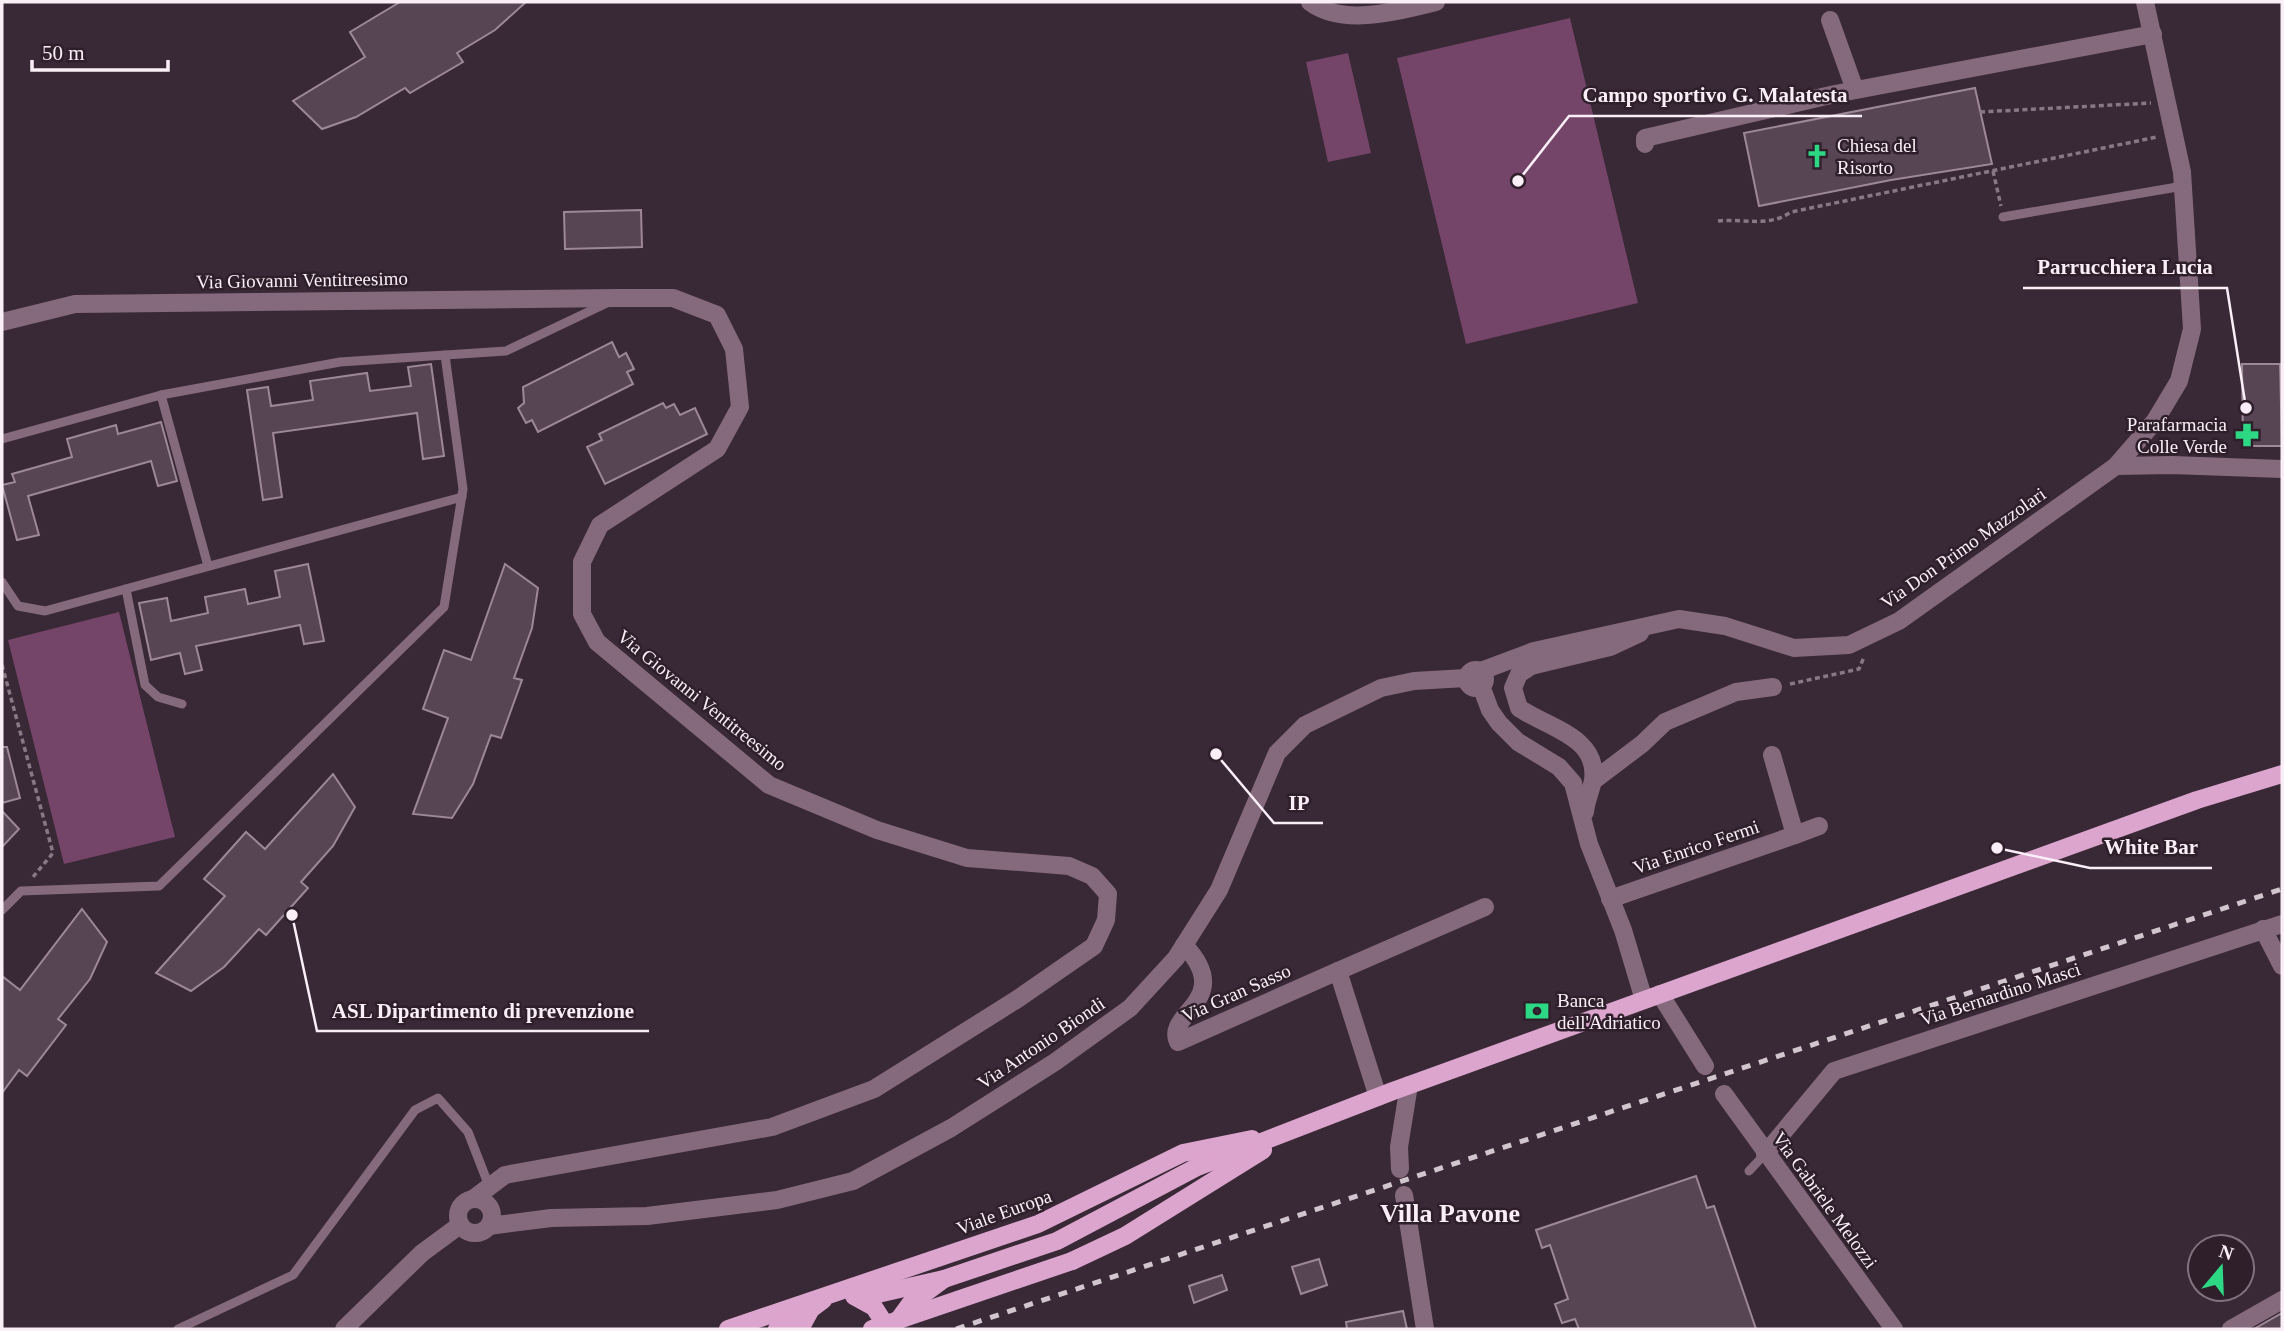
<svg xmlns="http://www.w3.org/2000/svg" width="2284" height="1331" font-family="Georgia,serif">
<rect width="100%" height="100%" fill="#392835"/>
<g fill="#744469">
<polygon points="1570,18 1638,303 1466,344 1397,58"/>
<polygon points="1348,53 1371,153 1328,162 1306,62"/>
<polygon points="119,612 175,837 64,864 8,640"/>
</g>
<g fill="#574553" stroke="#9d8897" stroke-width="2">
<polygon points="400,2 526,2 495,30 457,53 463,62 410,93 405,88 356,117 322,129 293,101 365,57 350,32"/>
<polygon points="1975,88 1992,164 1891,180 1759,206 1744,133"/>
<polygon points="641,210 642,247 565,249 564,212"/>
<polygon points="612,342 619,357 626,353 634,369 627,372 633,384 538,432 532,420 526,423 518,408 524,403 523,387"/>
<polygon points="431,364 444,456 423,459 417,413 273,433 282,497 263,500 247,390 268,387 271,406 313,400 310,381 367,373 370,391 411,386 408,367"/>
<polygon points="2242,364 2280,364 2282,446 2243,446"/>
<polygon points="663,403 666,408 674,404 680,415 695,408 707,434 605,484 587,447 602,440 599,434"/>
<polygon points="161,422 177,481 158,486 151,461 28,496 39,535 17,540 2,485 15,482 12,474 72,457 67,439 116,425 118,434"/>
<polygon points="308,564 324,641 304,644 300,625 196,646 202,670 185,674 180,653 151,660 139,603 167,598 171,621 208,613 205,597 245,589 248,604 280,597 275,571"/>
<polygon points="505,564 538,588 532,628 514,678 522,680 501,738 491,735 473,784 452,818 413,814 448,718 423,709 444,650 471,660"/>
<polygon points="2,747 7,747 20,798 2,803"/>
<polygon points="333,774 355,807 333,846 301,882 308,888 266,935 259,929 224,967 191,991 156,973 225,896 204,879 246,832 265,849"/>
<polygon points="2,811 19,829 2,847"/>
<polygon points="82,909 107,942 90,979 58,1019 66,1025 27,1076 19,1070 2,1093 2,976 20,990"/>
<polygon points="1696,1176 1707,1208 1714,1206 1756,1329 1579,1329 1575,1319 1562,1323 1555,1304 1568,1299 1550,1245 1542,1248 1536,1230"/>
<polygon points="1319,1259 1327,1285 1301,1294 1292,1267"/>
<polygon points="1222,1275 1227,1290 1194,1303 1189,1286"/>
<polygon points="1403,1311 1407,1329 1347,1329 1346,1322"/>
<polygon points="2282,1313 2282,1329 2254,1329"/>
</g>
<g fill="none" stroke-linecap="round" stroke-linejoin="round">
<g stroke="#877984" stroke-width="3.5" stroke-dasharray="5 3.5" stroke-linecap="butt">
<polyline points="1980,112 2151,103"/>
<polyline points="1993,171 2001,206"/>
<path d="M 1718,221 C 1744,218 1768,228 1791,212 L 2157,137"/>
<polyline points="2,665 53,853 33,877"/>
<polyline points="1790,684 1859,669 1864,657"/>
</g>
<g stroke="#856a7e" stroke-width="9">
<polyline points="2003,217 2183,186"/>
<polyline points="161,395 208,566"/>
<polyline points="2,439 161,395 340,362 506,351 609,302"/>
<polyline points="2,582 18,606 45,611 462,497"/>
<polyline points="126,589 145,685 158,697 182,704"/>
<polyline points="2,910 21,891 159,886 444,607 463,489 445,355"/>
<polyline points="1749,1171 1765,1154"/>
<polyline points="178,1329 293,1275 415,1110 438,1098 468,1132 489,1186"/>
</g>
<g stroke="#856a7e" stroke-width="18">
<polyline points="1830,20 1855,90"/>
<polyline points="1645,144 1645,138 1835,94 2153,34"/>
<polyline points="2116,466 2172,465 2282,469"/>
<polyline points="1593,781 1642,744 1665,722 1736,692 1773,687"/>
<polyline points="1795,835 1819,826"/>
<polyline points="1610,899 1795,835 1772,755"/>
<polyline points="2263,929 2282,966"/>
<path d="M 1184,945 C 1236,1000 1164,1013 1178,1042 L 1338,971 L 1378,1097"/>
<polyline points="1338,971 1485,907"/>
<polyline points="1660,994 1705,1066"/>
<polyline points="1724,1094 1894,1329"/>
<polyline points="1765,1154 1834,1071 2282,924"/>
<polyline points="1400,1169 1399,1147 1409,1085"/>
<polyline points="1404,1195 1425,1329"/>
<polyline points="489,1226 551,1218 647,1216 777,1200 853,1181 951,1128 1055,1062 1130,1008 1176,958 1219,890 1277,753 1305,725 1381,688 1414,681 1466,678"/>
<polyline points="2231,1329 2282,1300"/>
</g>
<g stroke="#856a7e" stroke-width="18">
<path d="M 1310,2 C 1343,27 1399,11 1436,2"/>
<polyline points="2,322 75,304 617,298 673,298 717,315 734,349 740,407 717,449 600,525 582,562 582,614 597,642 769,785 877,830 967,858 1069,866 1092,876 1108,894 1106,920 1094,946 1016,1000 874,1089 772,1127 505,1175 473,1199"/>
<circle cx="1476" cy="679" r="9"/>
<polyline points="1481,671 1534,651 1679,619 1725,626 1794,648 1849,645 1899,621 2116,466 2155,421 2179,381 2192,329 2182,172 2145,2"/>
<polyline points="1481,686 1490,710 1499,723 1518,742 1559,767 1573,783 1589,844 1623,930 1644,1000"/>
<path d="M 1585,812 C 1586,801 1591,791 1593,780 C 1599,737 1548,728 1519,708 L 1513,688 L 1519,674 L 1531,666 L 1610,647 L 1640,633"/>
<circle cx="475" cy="1216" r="17"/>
<polyline points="344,1329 422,1253 460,1225"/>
</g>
<g stroke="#dca5ce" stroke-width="18">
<polyline points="1072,1261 1125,1236 1263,1150"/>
<polyline points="854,1296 874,1307 888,1329"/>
<polyline points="860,1298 944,1279 1057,1241 1197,1167 1393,1091 2197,800 2282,774"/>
<polyline points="894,1326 910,1304 944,1279"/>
<polyline points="728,1329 1038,1224 1183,1153 1252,1139"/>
<polyline points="777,1329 806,1315"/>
<polyline points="800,1329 811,1309 823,1300"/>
</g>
<polyline stroke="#d1c5ce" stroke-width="5" stroke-dasharray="9 9" stroke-linecap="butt" points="956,1329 2282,889"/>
<polyline stroke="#dca5ce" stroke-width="18" points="872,1329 1072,1261"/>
</g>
<defs>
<g id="church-bare" transform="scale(1.89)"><path d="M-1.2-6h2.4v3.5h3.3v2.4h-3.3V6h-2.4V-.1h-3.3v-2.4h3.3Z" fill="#2cd884" stroke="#2e1f2b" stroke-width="2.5" paint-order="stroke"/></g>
<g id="pharmacy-bare" transform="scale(1.89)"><path d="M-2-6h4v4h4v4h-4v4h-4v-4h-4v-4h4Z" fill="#2cd884" stroke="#2e1f2b" stroke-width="2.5" paint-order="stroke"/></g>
<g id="bank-bare" transform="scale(1.89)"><path d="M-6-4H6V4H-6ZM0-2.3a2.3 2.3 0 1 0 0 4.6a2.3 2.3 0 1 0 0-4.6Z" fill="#2cd884" stroke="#2e1f2b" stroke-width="2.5" paint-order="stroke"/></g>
</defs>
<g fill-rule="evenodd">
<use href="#church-bare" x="1817" y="156"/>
<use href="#pharmacy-bare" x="2247" y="435"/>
<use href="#bank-bare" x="1537" y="1011"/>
</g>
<g text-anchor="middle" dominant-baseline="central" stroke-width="5" stroke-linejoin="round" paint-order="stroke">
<g font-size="19" fill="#faeff7" stroke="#2e1f2b" text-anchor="start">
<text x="1837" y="145">Chiesa del<tspan x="1837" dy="22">Risorto</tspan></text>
<text x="2227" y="424" text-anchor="end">Parafarmacia<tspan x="2227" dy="22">Colle Verde</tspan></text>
<text x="1557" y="1000">Banca<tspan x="1557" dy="22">dell'Adriatico</tspan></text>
</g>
<g font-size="19" fill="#faeff7" stroke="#2e1f2b">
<text transform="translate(302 280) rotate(-1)">Via Giovanni Ventitreesimo</text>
<text transform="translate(1963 548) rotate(-35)">Via Don Primo Mazzolari</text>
<text transform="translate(702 700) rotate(39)">Via Giovanni Ventitreesimo</text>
<text transform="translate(1696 847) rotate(-19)">Via Enrico Fermi</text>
<text transform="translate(1236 993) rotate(-24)">Via Gran Sasso</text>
<text transform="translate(2000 994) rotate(-18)">Via Bernardino Masci</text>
<text transform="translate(1041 1043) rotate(-34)">Via Antonio Biondi</text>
<text transform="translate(1825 1200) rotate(54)">Via Gabriele Melozzi</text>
<text transform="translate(1004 1212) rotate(-20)">Viale Europa</text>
</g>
<g font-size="26" font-weight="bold" fill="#faeff7" stroke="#2e1f2b">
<text x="1450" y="1213">Villa Pavone</text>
</g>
</g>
<path fill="none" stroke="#faeff7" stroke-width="2.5" d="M1518 181L1569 116H1862M2246 408L2227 288H2023M1216 754L1274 823H1323M1997 848L2090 868H2212M292 915L317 1031H649"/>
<g fill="#faeff7" stroke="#2e1f2b" stroke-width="2.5">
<circle cx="1518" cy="181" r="7"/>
<circle cx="2246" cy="408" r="7"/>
<circle cx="1216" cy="754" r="7"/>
<circle cx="1997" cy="848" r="7"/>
<circle cx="292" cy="915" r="7"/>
</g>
<g font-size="21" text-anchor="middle" font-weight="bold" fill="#faeff7" stroke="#2e1f2b" stroke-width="5" stroke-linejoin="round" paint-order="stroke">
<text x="1715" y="102">Campo sportivo G. Malatesta</text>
<text x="2125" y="274">Parrucchiera Lucia</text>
<text x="1299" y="810">IP</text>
<text x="2151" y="854">White Bar</text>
<text x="483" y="1018">ASL Dipartimento di prevenzione</text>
</g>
<rect width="2284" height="1331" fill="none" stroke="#faeff7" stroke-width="7"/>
<g transform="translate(2221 1268) rotate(19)"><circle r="33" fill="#2e1f2b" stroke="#80727d" stroke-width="2"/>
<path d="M0-5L12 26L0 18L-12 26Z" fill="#2cd884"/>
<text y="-10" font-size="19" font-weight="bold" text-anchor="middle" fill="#faeff7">N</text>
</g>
<path d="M32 60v10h136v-10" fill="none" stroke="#faeff7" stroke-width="3.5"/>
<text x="42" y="60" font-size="21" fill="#faeff7" stroke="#2e1f2b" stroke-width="5" paint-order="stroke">50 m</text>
</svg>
